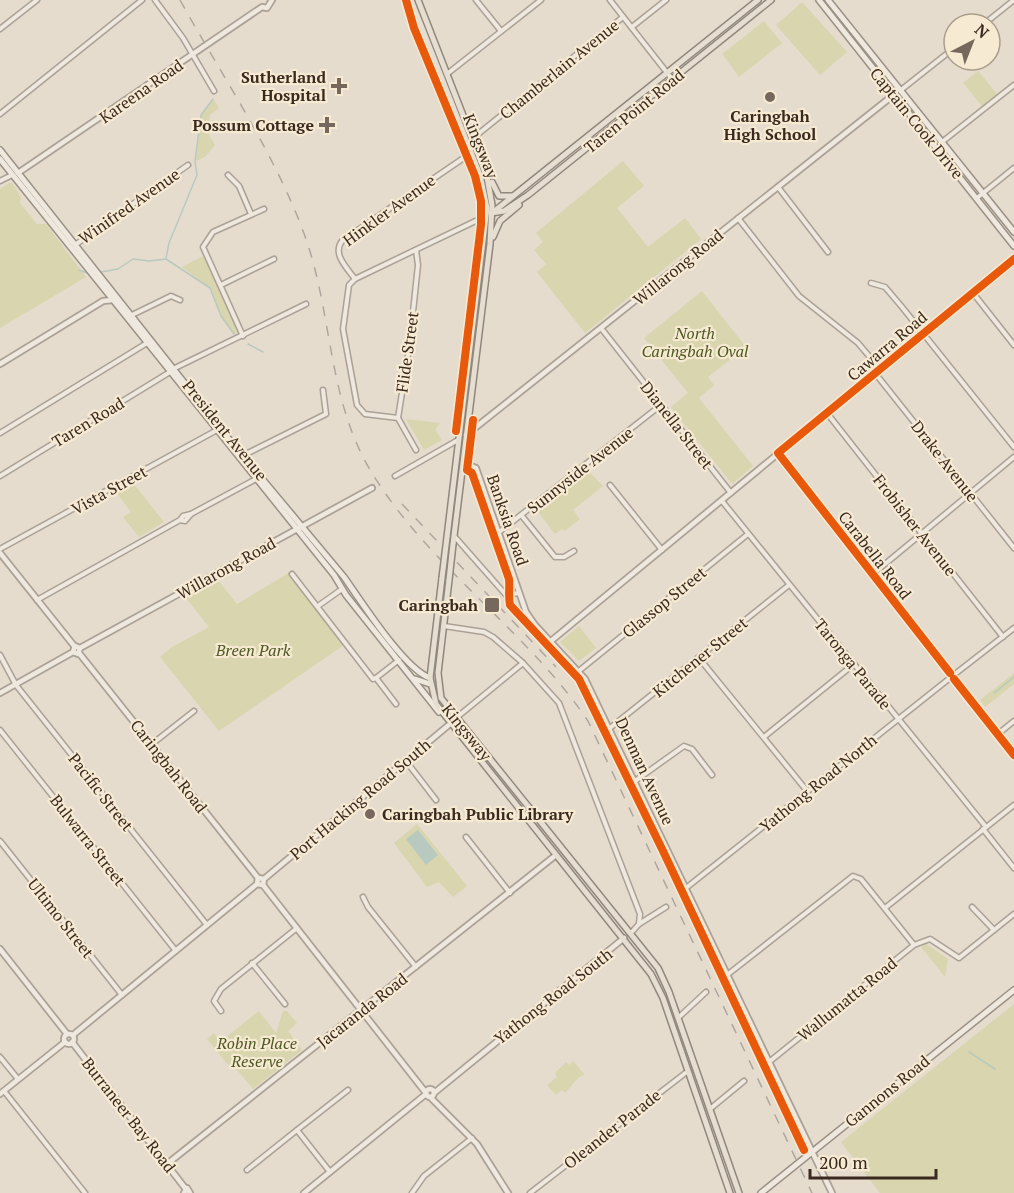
<svg xmlns="http://www.w3.org/2000/svg" width="1014" height="1193" font-family="'PT Serif',serif">
<rect width="100%" height="100%" fill="#e6dcce"/>
<g fill="#d8d5af">
<polygon points="802,2 847,52 820,75 776,25"/>
<polygon points="764,21 782,43 739,77 722,54"/>
<polygon points="978,71 997,94 982,106 963,83"/>
<polygon points="213,99 219,108 210,115 207,131 215,145 205,157 196,161 201,115"/>
<polygon points="623,161 644,186 617,208 648,247 685,218 701,239 585,333 537,272 546,264 534,250 543,242 536,233"/>
<polygon points="9,183 12,183 21,197 20,203 37,224 46,224 86,277 0,328 0,189"/>
<polygon points="205,255 241,331 234,334 221,316 210,288 182,267"/>
<polygon points="702,291 746,347 708,377 714,385 699,398 753,466 732,484 671,407 688,393 644,338"/>
<polygon points="406,419 440,423 435,430 442,440 424,450"/>
<polygon points="589,472 603,486 573,510 580,519 565,531 562,529 555,534 538,512"/>
<polygon points="133,483 164,522 139,537 123,517 131,512 116,492"/>
<polygon points="290,572 344,645 219,731 160,657 172,647 209,627 185,597 217,579 237,604"/>
<polygon points="579,626 596,648 579,661 560,642"/>
<polygon points="1014,673 1014,684 985,707 980,700"/>
<polygon points="417,824 467,886 453,897 439,882 427,887 394,843"/>
<polygon points="925,943 948,959 945,977 921,947"/>
<polygon points="1014,1004 1014,1193 880,1193 841,1142"/>
<polygon points="259,1011 276,1033 283,1011 287,1011 297,1023 288,1031 302,1050 253,1089 232,1064 228,1065 207,1039 214,1033 221,1041"/>
<polygon points="573,1061 585,1075 579,1077 565,1093 562,1090 556,1095 547,1085 557,1077 555,1073 566,1062 569,1065"/>
</g>
<polygon fill="#b8cabf" points="418,830 438,855 426,865 406,839"/>
<g fill="none" stroke-linecap="round" stroke-linejoin="round">
<g stroke="#b8cabf" stroke-width="1.5">
<polyline points="166,258 169,243 197,175 195,161 201,115 213,99"/>
<polyline points="79,270 87,273"/>
<polyline points="101,272 118,269 133,259 149,261 166,259 210,288 221,316 234,334"/>
<polyline points="248,344 263,352"/>
<polyline points="994,693 1014,677"/>
<polyline points="969,1052 995,1069"/>
</g>
<g stroke="#aba196" stroke-width="7">
<g id="minor">
<polyline points="155,0 183,38 214,91"/>
<polyline points="476,0 501,31"/>
<polyline points="610,0 672,79"/>
<polyline points="984,24 1014,0"/>
<polyline points="632,27 666,0"/>
<polyline points="0,29 37,0"/>
<polyline points="447,74 541,0"/>
<polyline points="901,90 954,48"/>
<polyline points="0,114 142,0"/>
<polyline points="472,139 623,17"/>
<polyline points="942,142 1014,85"/>
<polyline points="228,175 239,186 251,214"/>
<polyline points="0,181 12,175"/>
<polyline points="778,187 828,252"/>
<polyline points="977,198 1014,168"/>
<polyline points="738,218 799,296 858,343 880,369"/>
<polyline points="75,245 188,165"/>
<path d="M 355,279 C 347,268 332,254 342,241 L 471,153"/>
<polyline points="871,283 885,287 902,307 1014,447"/>
<polyline points="221,285 274,259"/>
<polyline points="973,293 1014,345"/>
<polyline points="132,315 171,296 180,300"/>
<polyline points="601,328 731,493"/>
<polyline points="243,336 203,247 213,232 264,209"/>
<polyline points="175,368 306,304"/>
<polyline points="875,373 1014,548"/>
<polyline points="827,413 1003,637"/>
<polyline points="398,418 365,414 357,405 343,329 349,285 355,279 486,216"/>
<polyline points="0,433 147,343"/>
<polyline points="416,450 398,418 409,349 418,265 416,250"/>
<polyline points="778,453 950,673"/>
<polyline points="244,455 326,414 323,390"/>
<polyline points="0,476 170,372"/>
<polyline points="395,476 458,440"/>
<polyline points="610,485 662,550"/>
<polyline points="722,501 986,827"/>
<polyline points="191,514 256,479"/>
<polyline points="522,516 555,557 564,557 574,551"/>
<polyline points="498,533 661,405"/>
<polyline points="455,537 506,595 519,593"/>
<polyline points="0,549 217,430"/>
<polyline points="292,574 373,679 376,678 396,704"/>
<polyline points="873,574 1014,457"/>
<polyline points="37,600 180,520 183,516 191,514 185,521 180,520"/>
<polyline points="318,606 342,589"/>
<polyline points="444,626 484,632 493,637 523,663 559,703 640,914 639,924"/>
<polyline points="0,655 16,685 207,925"/>
<polyline points="699,658 807,791"/>
<polyline points="580,670 748,534"/>
<polyline points="955,674 1014,628"/>
<polyline points="376,678 399,660"/>
<polyline points="954,679 1014,755"/>
<polyline points="456,718 523,663"/>
<polyline points="610,728 789,585"/>
<polyline points="0,730 176,951"/>
<polyline points="998,734 1014,721"/>
<polyline points="764,737 854,664"/>
<polyline points="152,744 194,711"/>
<polyline points="406,761 436,800"/>
<polyline points="635,781 684,746 692,749 712,775"/>
<polyline points="983,829 1014,868"/>
<polyline points="466,837 510,893"/>
<polyline points="0,841 122,995"/>
<polyline points="686,888 950,678"/>
<polyline points="363,897 368,907 416,967"/>
<polyline points="972,907 994,930"/>
<polyline points="885,908 1014,805"/>
<polyline points="631,933 639,924 666,907"/>
<polyline points="252,963 285,1004"/>
<polyline points="727,975 853,876 861,879 914,945"/>
<polyline points="221,1011 214,1001 221,989 297,928"/>
<polyline points="678,1018 706,992"/>
<polyline points="0,1057 18,1079"/>
<polyline points="769,1062 914,945 930,939 959,958 1014,914"/>
<polyline points="4,1091 85,1193"/>
<polyline points="710,1109 744,1081"/>
<polyline points="247,1170 297,1130"/>
<polyline points="330,1172 297,1130 348,1090"/>
<polyline points="412,1193 424,1176 472,1138"/>
<polyline points="530,1193 688,1071"/>
</g>
</g>
<g stroke="#aba196" stroke-width="8">
<g id="tertiary">
<polyline points="18,173 262,7 267,8 272,0"/>
<polyline points="0,364 103,301 113,300"/>
<polyline points="466,435 896,93"/>
<polyline points="464,463 476,468 526,612 535,625 585,679 832,1193"/>
<polyline points="0,553 75,647"/>
<polyline points="551,641 1014,259"/>
<polyline points="80,648 78,654 73,652 75,646 80,648 372,488"/>
<polyline points="79,653 258,878"/>
<polyline points="0,693 73,652"/>
<polyline points="264,879 450,724"/>
<polyline points="263,885 426,1093"/>
<polyline points="0,949 67,1034"/>
<circle cx="69" cy="1039" r="5"/>
<polyline points="73,1035 257,884 258,878 264,879 263,885 257,884"/>
<polyline points="72,1042 185,1188"/>
<circle cx="430" cy="1093" r="4"/>
<polyline points="434,1093 624,938"/>
<polyline points="0,1094 65,1042"/>
<polyline points="430,1097 477,1144 508,1193"/>
<polyline points="167,1164 556,855"/>
<polyline points="184,1193 187,1188 190,1193"/>
<polyline points="304,1193 426,1094"/>
</g>
</g>
<g stroke="#9b9186" stroke-width="8">
<g id="secondary">
<polyline points="819,0 1014,246"/>
<polyline points="828,0 1014,232"/>
<path d="M 0,150 L 228,438 L 344,577 C 361,601 404,669 430,678"/>
<polyline points="0,159 334,575 346,595 439,712"/>
<polyline points="415,679 430,684"/>
<polyline points="761,1193 1014,990"/>
</g>
</g>
<g stroke="#91877d" stroke-width="8">
<g id="primary">
<polyline points="411,0 480,175 487,208 447,537"/>
<polyline points="418,0 487,177 492,205 490,244 453,544"/>
<polyline points="492,182 499,196 512,196"/>
<polyline points="491,213 504,211 528,195 771,0"/>
<polyline points="492,213 758,0"/>
<polyline points="493,237 500,221 519,205"/>
<polyline points="442,578 430,678 436,704 651,974 663,998 730,1193"/>
<polyline points="449,580 438,673 441,698 658,968 669,992 739,1193"/>
</g>
</g>
<use href="#minor" stroke="#eee8df" stroke-width="4"/>
<use href="#tertiary" stroke="#eee8df" stroke-width="4.5"/>
<use href="#secondary" stroke="#eee8df" stroke-width="5"/>
<use href="#primary" stroke="#e5ded1" stroke-width="5"/>
<g stroke="#ada79f" stroke-width="1.5" stroke-dasharray="10 10" stroke-linecap="butt">
<path d="M 180,0 C 223,78 280,161 308,245 C 332,319 329,399 369,468 C 426,565 525,628 588,721 L 812,1193"/>
<polyline points="402,504 556,667"/>
</g>
<g stroke="#91877d" stroke-width="8" stroke-linecap="butt">
<g id="primary-bridge">
<polyline points="442,578 447,537"/>
<polyline points="449,580 453,544"/>
</g>
</g>
<use href="#primary-bridge" stroke="#e5ded1" stroke-width="5"/>
<g stroke="#f7ead3" stroke-width="11">
<g id="cycleway">
<polyline points="406,0 414,28 475,176 481,201 481,225 456,431"/>
<path d="M 473,420 L 467,470 L 472,473 L 509,579 C 510,588 508,595 510,605 L 579,679 L 663,851 L 804,1150"/>
<polyline points="950,673 778,453 1014,259"/>
<polyline points="954,679 1014,755"/>
</g>
</g>
<use href="#cycleway" stroke="#e8590c" stroke-width="8"/>
</g>
<g fill="#76685c" stroke="#f7ead3" stroke-width="2">
<path d="M336 77h6v6h6v6h-6v6h-6v-6h-6v-6h6z"/>
<circle cx="770" cy="97" r="6"/>
<path d="M324 116h6v6h6v6h-6v6h-6v-6h-6v-6h6z"/>
<rect x="484" y="597" width="16" height="16" rx="3"/>
<circle cx="370" cy="814" r="6"/>
</g>
<g text-anchor="middle" dominant-baseline="central" stroke-width="4.5" stroke-linejoin="round" paint-order="stroke">
<g font-size="16" fill="#3a291e" stroke="#f7ead3">
<text transform="translate(559 69) rotate(-39)">Chamberlain Avenue</text>
<text transform="translate(141 91) rotate(-35)">Kareena Road</text>
<text transform="translate(634 111) rotate(-39)">Taren Point Road</text>
<text transform="translate(917 123) rotate(51)">Captain Cook Drive</text>
<text transform="translate(481 146) rotate(68)">Kingsway</text>
<text transform="translate(129 206) rotate(-35)">Winifred Avenue</text>
<text transform="translate(389 210) rotate(-36)">Hinkler Avenue</text>
<text transform="translate(678 267) rotate(-39)">Willarong Road</text>
<text transform="translate(887 346) rotate(-40)">Cawarra Road</text>
<text transform="translate(407 352) rotate(-82)">Flide Street</text>
<text transform="translate(88 422) rotate(-31)">Taren Road</text>
<text transform="translate(677 425) rotate(52)">Dianella Street</text>
<text transform="translate(225 430) rotate(51)">President Avenue</text>
<text transform="translate(945 461) rotate(52)">Drake Avenue</text>
<text transform="translate(580 470) rotate(-38)">Sunnyside Avenue</text>
<text transform="translate(109 490) rotate(-29)">Vista Street</text>
<text transform="translate(508 520) rotate(71)">Banksia Road</text>
<text transform="translate(915 525) rotate(52)">Frobisher Avenue</text>
<text transform="translate(875 555) rotate(52)">Carabella Road</text>
<text transform="translate(226 568) rotate(-29)">Willarong Road</text>
<text transform="translate(664 602) rotate(-39)">Glassop Street</text>
<text transform="translate(700 657) rotate(-39)">Kitchener Street</text>
<text transform="translate(853 664) rotate(51)">Taronga Parade</text>
<text transform="translate(467 732) rotate(51)">Kingsway</text>
<text transform="translate(169 766) rotate(52)">Caringbah Road</text>
<text transform="translate(645 771) rotate(65)">Denman Avenue</text>
<text transform="translate(818 783) rotate(-39)">Yathong Road North</text>
<text transform="translate(101 792) rotate(52)">Pacific Street</text>
<text transform="translate(360 799) rotate(-40)">Port Hacking Road South</text>
<text transform="translate(88 840) rotate(52)">Bulwarra Street</text>
<text transform="translate(61 918) rotate(52)">Ultimo Street</text>
<text transform="translate(553 996) rotate(-38)">Yathong Road South</text>
<text transform="translate(847 999) rotate(-39)">Wallumatta Road</text>
<text transform="translate(362 1010) rotate(-38)">Jacaranda Road</text>
<text transform="translate(887 1091) rotate(-39)">Gannons Road</text>
<text transform="translate(129 1115) rotate(52)">Burraneer Bay Road</text>
<text transform="translate(612 1129) rotate(-38)">Oleander Parade</text>
</g>
<g font-size="16" font-weight="bold" fill="#3a291e" stroke="#f7ead3" text-anchor="end">
<text x="326" y="77">Sutherland<tspan x="326" dy="18">Hospital</tspan></text>
<text x="770" y="116" text-anchor="middle">Caringbah<tspan x="770" dy="18">High School</tspan></text>
<text x="314" y="125">Possum Cottage</text>
<text x="478" y="605">Caringbah</text>
<text x="382" y="814" text-anchor="start">Caringbah Public Library</text>
</g>
<g font-size="16" font-style="italic" fill="#4e5823" stroke="#f7ead3">
<text x="695" y="333">North<tspan x="695" dy="18">Caringbah Oval</tspan></text>
<text x="253" y="650">Breen Park</text>
<text x="257" y="1043">Robin Place<tspan x="257" dy="18">Reserve</tspan></text>
</g>
</g>
<g transform="translate(972 42) rotate(42)"><circle r="28" fill="#f7ead3" stroke="#ab9d8b" stroke-width="1.5"/>
<path d="M0-4.5L10 22L0 15L-10 22Z" fill="#76685c"/>
<text y="-9" font-size="16" font-weight="bold" text-anchor="middle" fill="#3a291e">N</text>
</g>
<path d="M810 1169v9h126v-9" fill="none" stroke="#3a291e" stroke-width="3"/>
<text x="819" y="1169" font-size="18" fill="#3a291e" stroke="#f7ead3" stroke-width="4.5" paint-order="stroke">200 m</text>
</svg>
